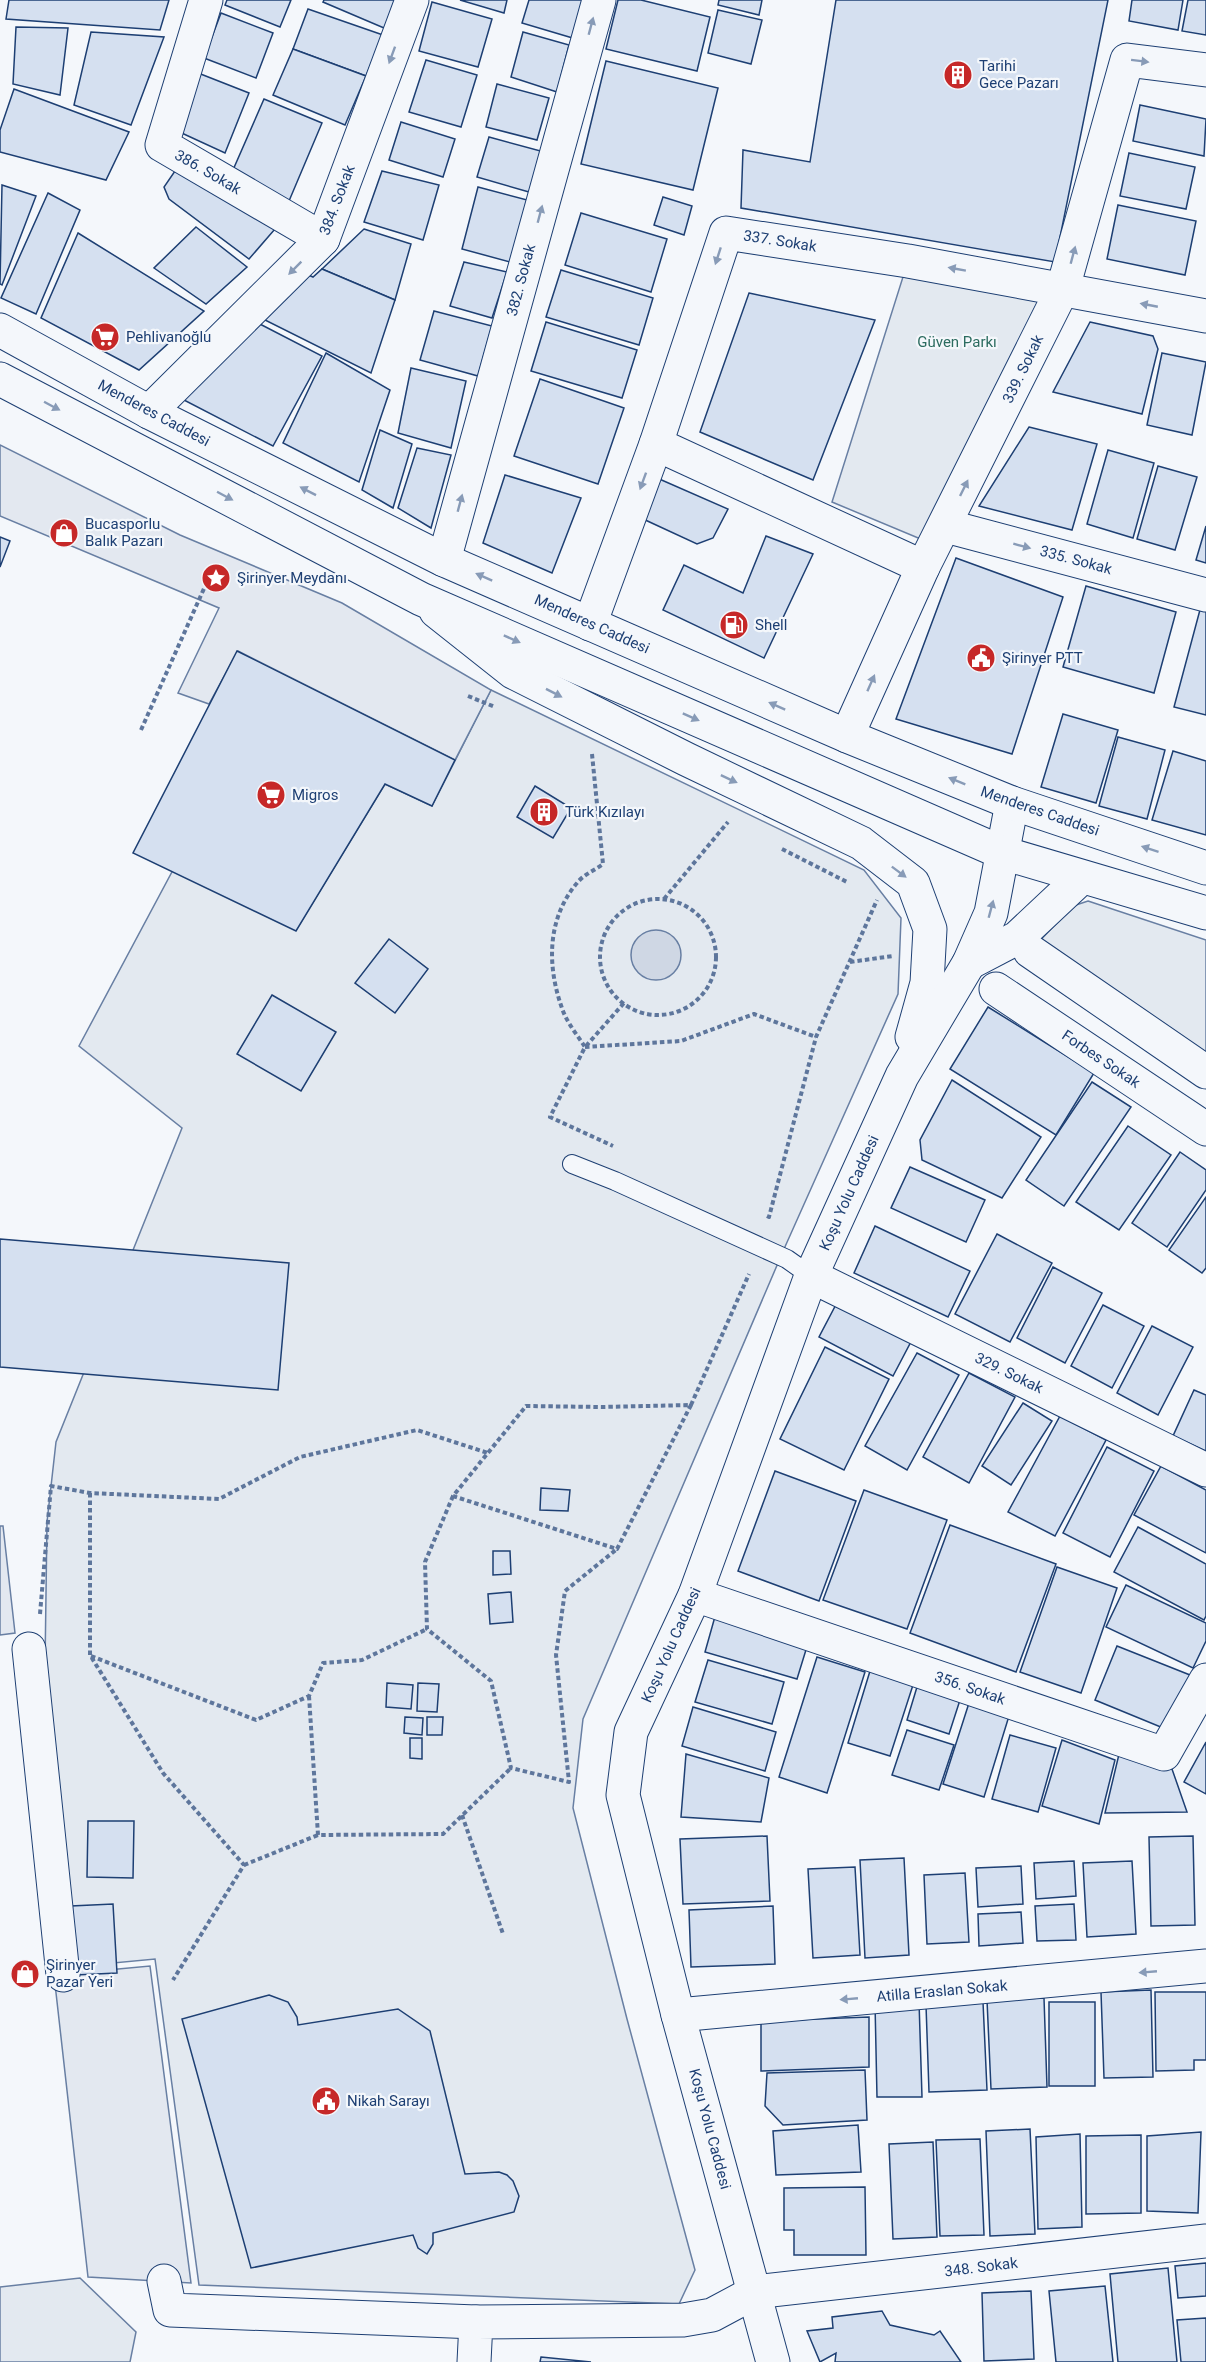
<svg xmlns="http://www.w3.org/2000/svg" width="1206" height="2362" font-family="Roboto,sans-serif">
<rect width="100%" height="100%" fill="#f4f7fb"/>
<g fill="#e3e9f0" stroke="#687fa3" stroke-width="1.5">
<polygon points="908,261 1063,288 935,545 832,502"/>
<polygon points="491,690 864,870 901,918 898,994 784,1249 583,1719 573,1808 627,2019 695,2270 679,2304 199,2285 155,1959 71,1967 45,1667 47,1522 56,1442 182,1128 79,1046 173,870 296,930 385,784 432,806"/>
<polygon points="1088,901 1206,940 1206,1072 1030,951 1073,906"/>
<polygon points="80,2278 136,2332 130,2362 0,2362 0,2287"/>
</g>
<g fill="#e3e8f0" stroke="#687fa3" stroke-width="1.5">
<polygon points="0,445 180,535 342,603 491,690 455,760 238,651 209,704 178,693 219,608 0,516"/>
<polygon points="0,1526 3,1526 15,1633 0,1635"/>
<polygon points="150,1966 191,2283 88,2277 54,1975"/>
</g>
<circle fill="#cfd7e4" stroke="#687fa3" stroke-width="1.5" cx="656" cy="955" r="25"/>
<g fill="#d5e0f0" stroke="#1d3f73" stroke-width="1.5">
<polygon points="9,0 169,0 160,30 6,19"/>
<polygon points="227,0 291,0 280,27 225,5"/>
<polygon points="324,0 397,0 384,28 323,2"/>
<polygon points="460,0 507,0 504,13"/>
<polygon points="529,0 588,0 576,39 522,23"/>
<polygon points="618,0 641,0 710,17 697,71 606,49"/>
<polygon points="719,0 762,0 759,15 718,5"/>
<polygon points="836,0 1108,0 1055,262 741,208 743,150 810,162"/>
<polygon points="1132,0 1183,0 1178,30 1129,21"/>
<polygon points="1188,0 1206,0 1206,35 1182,31"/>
<polygon points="432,2 492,19 478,67 419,51"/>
<polygon points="308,9 383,35 366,76 293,49"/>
<polygon points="718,10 762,20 751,64 708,53"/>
<polygon points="221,13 273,33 256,78 204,58"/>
<polygon points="16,27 68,28 60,95 13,84"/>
<polygon points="91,32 164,37 131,125 74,105"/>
<polygon points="523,32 569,45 557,92 511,77"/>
<polygon points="293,49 366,76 345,125 273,95"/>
<polygon points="426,60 477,75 461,127 409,112"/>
<polygon points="606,61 718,88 693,190 581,164"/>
<polygon points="193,71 249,93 225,153 173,129"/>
<polygon points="497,84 549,98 537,140 486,127"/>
<polygon points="14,89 129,132 106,180 0,152 0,130"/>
<polygon points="264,99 322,123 289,201 233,170"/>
<polygon points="1140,105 1206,119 1204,156 1133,141"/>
<polygon points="401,122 455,139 443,177 389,160"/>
<polygon points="489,137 548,153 536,194 477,177"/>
<polygon points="1129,153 1195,167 1186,209 1120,196"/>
<polygon points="175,171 275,229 249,259 169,199 164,187"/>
<polygon points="382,171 439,185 423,240 364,222"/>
<polygon points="2,185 36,196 2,285 0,284"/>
<polygon points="478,187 531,201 514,263 462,249"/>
<polygon points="48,193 80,210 36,314 1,298"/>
<polygon points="663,197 692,206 684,235 654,225"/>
<polygon points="1118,205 1196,221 1185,275 1107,259"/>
<polygon points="581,213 667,239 651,292 565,265"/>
<polygon points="196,227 247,267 206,304 154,268"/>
<polygon points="364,229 411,244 395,300 322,269"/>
<polygon points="78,233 204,311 139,370 41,318"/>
<polygon points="464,262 507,272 492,318 450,306"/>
<polygon points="322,269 395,300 371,373 261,318 302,272 313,277"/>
<polygon points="561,270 653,298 639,345 546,317"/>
<polygon points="749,293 875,320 813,480 700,432"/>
<polygon points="434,311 492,326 478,376 420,360"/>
<polygon points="256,322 322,356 273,446 182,399"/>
<polygon points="546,322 637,350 622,398 531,371"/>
<polygon points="1090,322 1153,336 1158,349 1142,414 1053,392"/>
<polygon points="326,353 390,390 359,482 283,443"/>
<polygon points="1162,353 1206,362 1192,435 1147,425"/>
<polygon points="411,368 466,381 451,448 398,433"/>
<polygon points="540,379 624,408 598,484 514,456"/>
<polygon points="1029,427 1097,444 1072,530 979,506"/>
<polygon points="380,430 412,444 393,508 362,490"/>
<polygon points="417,448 451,455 431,528 398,508"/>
<polygon points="1108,450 1154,463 1133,538 1087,524"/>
<polygon points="1158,466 1197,477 1175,550 1137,539"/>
<polygon points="505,475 581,498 552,573 483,543"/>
<polygon points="657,478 728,509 713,538 697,544 641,518"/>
<polygon points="1206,526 1206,563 1196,560"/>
<polygon points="766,536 813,554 764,658 663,610 684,565 743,593"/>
<polygon points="0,537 10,541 0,567"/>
<polygon points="956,558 1063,597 1012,754 896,719"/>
<polygon points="1086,586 1176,612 1154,693 1063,667"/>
<polygon points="1201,606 1206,608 1206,715 1174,707"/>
<polygon points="237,651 455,760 432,806 385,784 296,931 133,853"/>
<polygon points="1063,714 1118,730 1096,803 1041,787"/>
<polygon points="1118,737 1165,750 1147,819 1099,806"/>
<polygon points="1173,751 1206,761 1206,835 1152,820"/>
<polygon points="535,786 571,808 553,838 517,817"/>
<polygon points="389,939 428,969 395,1013 355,983"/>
<polygon points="272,995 336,1032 301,1091 237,1054"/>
<polygon points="988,1007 1094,1073 1056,1135 950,1069"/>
<polygon points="952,1080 1041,1137 1002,1198 922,1160 920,1140"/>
<polygon points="1092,1082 1131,1107 1064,1206 1026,1180"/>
<polygon points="1128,1126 1171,1155 1119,1230 1076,1202"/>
<polygon points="1180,1152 1206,1170 1206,1190 1167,1247 1132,1223"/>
<polygon points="910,1167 985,1200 966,1242 891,1208"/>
<polygon points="1206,1197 1206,1268 1202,1273 1169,1250"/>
<polygon points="875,1226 970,1271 948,1317 854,1273"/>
<polygon points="997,1234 1052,1263 1010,1342 955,1314"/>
<polygon points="0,1239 289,1263 278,1390 0,1367"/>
<polygon points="1053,1267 1102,1293 1065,1363 1017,1338"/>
<polygon points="841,1295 915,1334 893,1376 819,1337"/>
<polygon points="1103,1305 1144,1326 1112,1388 1071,1366"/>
<polygon points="1152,1326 1193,1347 1158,1415 1117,1393"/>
<polygon points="825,1347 889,1379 844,1470 780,1439"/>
<polygon points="917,1353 959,1375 907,1470 865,1446"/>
<polygon points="969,1373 1015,1397 969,1483 923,1457"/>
<polygon points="1194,1390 1206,1395 1206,1451 1173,1436"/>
<polygon points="1023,1403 1052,1421 1011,1485 982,1466"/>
<polygon points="1060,1416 1106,1440 1055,1536 1008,1512"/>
<polygon points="1107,1447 1154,1471 1110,1557 1063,1533"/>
<polygon points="1161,1466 1206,1490 1206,1553 1134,1515"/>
<polygon points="775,1471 856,1501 819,1601 738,1571"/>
<polygon points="541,1488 570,1490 568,1511 540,1510"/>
<polygon points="864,1490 947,1520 907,1629 823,1600"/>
<polygon points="950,1525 1056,1564 1016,1672 910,1633"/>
<polygon points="1138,1527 1206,1564 1206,1616 1204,1620 1114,1572"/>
<polygon points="493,1551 510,1551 511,1574 493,1575"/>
<polygon points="1057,1567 1117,1588 1081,1693 1020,1672"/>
<polygon points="1126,1585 1206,1623 1206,1641 1193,1668 1106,1627"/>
<polygon points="511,1592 513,1622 490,1624 488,1594"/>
<polygon points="716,1613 809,1640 797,1679 705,1652"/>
<polygon points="1117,1646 1190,1675 1168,1730 1095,1700"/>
<polygon points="817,1657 865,1672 827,1793 779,1777"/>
<polygon points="708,1660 784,1682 772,1724 695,1702"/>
<polygon points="870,1671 913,1685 890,1756 848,1743"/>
<polygon points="387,1683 413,1685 411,1709 386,1707"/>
<polygon points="418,1683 439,1684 437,1712 417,1711"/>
<polygon points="917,1687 960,1700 949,1734 907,1720"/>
<polygon points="969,1703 1009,1716 984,1797 943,1784"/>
<polygon points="693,1707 776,1732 765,1771 682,1746"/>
<polygon points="405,1717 423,1718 422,1735 404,1733"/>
<polygon points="427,1717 443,1717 442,1735 427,1735"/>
<polygon points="907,1730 954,1745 939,1790 892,1775"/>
<polygon points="1010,1735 1056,1748 1038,1812 992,1799"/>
<polygon points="410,1738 422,1738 422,1759 410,1758"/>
<polygon points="1062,1740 1115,1760 1099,1824 1042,1806"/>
<polygon points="1206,1742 1206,1794 1184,1782"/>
<polygon points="1120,1750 1172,1769 1187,1812 1105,1813"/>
<polygon points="686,1754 769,1778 761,1822 681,1817"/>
<polygon points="88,1821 134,1821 133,1878 87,1877"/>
<polygon points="767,1836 770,1901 683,1904 680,1839"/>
<polygon points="1193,1836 1195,1925 1151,1926 1149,1837"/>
<polygon points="904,1858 909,1955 865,1958 860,1860"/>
<polygon points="1074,1861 1076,1896 1036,1899 1034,1863"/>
<polygon points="1132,1861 1136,1934 1087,1937 1083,1863"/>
<polygon points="1021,1866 1023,1904 978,1907 976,1868"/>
<polygon points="855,1867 860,1955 813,1958 808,1869"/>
<polygon points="965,1873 969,1942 927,1944 924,1875"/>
<polygon points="113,1904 117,1973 75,1975 71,1906"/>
<polygon points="1074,1904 1076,1940 1037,1941 1035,1906"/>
<polygon points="773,1906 775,1964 691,1967 689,1910"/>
<polygon points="1021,1912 1023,1943 979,1946 978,1914"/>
<polygon points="1151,1990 1153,2077 1104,2078 1101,1992"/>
<polygon points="1155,1992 1206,1992 1206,2060 1194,2060 1194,2070 1156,2071"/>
<polygon points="269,1995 288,2002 297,2017 298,2025 398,2009 430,2031 465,2174 499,2172 507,2175 513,2181 519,2196 514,2212 433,2233 433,2244 427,2254 418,2248 413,2235 251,2268 182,2019"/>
<polygon points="1044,1998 1047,2087 991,2089 987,2000"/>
<polygon points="919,2001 922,2097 877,2097 875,2003"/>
<polygon points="983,2002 987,2090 929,2092 926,2005"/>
<rect x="1049" y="2002" width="46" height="84"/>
<polygon points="869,2017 869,2067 761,2071 761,2021"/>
<polygon points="865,2070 867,2120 783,2125 765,2106 767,2073"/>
<polygon points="858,2125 861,2172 776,2175 773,2131"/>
<polygon points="1030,2129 1035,2234 990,2236 986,2131"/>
<polygon points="1201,2132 1198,2213 1147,2211 1147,2136"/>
<polygon points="1080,2134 1082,2227 1038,2229 1036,2137"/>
<polygon points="1141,2135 1141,2213 1086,2214 1086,2136"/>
<polygon points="980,2139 984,2235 940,2236 936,2140"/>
<polygon points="933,2142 937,2237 893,2239 889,2144"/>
<polygon points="865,2187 866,2255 794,2255 794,2230 784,2230 784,2188"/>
<polygon points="1206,2263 1206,2296 1178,2298 1175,2266"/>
<polygon points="1168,2268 1177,2362 1118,2362 1110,2274"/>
<polygon points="1105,2286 1113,2362 1056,2362 1049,2291"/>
<polygon points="1031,2291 1034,2359 984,2361 982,2293"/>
<polygon points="882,2311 890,2325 934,2335 940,2331 961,2362 835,2362 836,2353 820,2362 807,2331 833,2328 832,2317"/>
<polygon points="1206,2318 1206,2362 1181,2362 1177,2320"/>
<polygon points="541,2357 591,2362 540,2362"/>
</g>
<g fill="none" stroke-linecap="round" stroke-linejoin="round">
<g stroke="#1d3f73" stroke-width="20">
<polyline id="lane" points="572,1164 615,1181 787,1259 811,1276"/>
</g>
<g stroke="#1d3f73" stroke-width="35">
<g id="street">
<polyline points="206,0 162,145 323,239"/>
<polyline points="149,412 323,239 412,0"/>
<polyline points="656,444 923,567"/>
<polyline points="946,526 1206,595"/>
<polyline points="444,560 599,0"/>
<polyline points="590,624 656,444 726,233 908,261 1206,316"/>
<polyline points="847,736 923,567 1063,288 1127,60 1206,70"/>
<polyline points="1030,951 1206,1072"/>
<polyline points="996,989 1206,1129"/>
<polyline points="811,1276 1206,1470"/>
<polyline points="695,1595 1164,1754 1206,1680"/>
<polyline points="29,1649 63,1975"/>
<polyline points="678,2015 1206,1966"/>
<polyline points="164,2281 170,2310 476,2322"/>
<polyline points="474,2362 476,2322 683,2320 712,2315 755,2292 1206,2241"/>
</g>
</g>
<g stroke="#1d3f73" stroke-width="35">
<g id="secondary">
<polyline points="436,611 513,672 686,759 861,843 913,883 930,929 927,983 912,1037"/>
<polyline points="969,963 1017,938 1082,877"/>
<polyline points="773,2362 678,2015 623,1795 631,1732 695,1595 811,1276 902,1076 969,963 991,913 1012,803"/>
</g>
</g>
<g stroke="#1d3f73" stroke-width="35">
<g id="primary">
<polyline points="0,330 149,412 444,560 847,736 1012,803 1206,868"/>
<polyline points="0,379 421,599 1003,853 1206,913"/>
</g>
</g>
<g stroke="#5e769c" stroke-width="4" stroke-dasharray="4.5 3" stroke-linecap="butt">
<polyline points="468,696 495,707"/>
<polyline points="141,730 206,584"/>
<path d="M 592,754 L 603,864 C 595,870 583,875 577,883 C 546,920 547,968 563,1011 C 568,1024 578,1036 585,1047 L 550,1117 L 613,1146"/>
<polyline points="782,849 847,882"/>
<circle cx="658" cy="957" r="58"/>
<polyline points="664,899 728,822"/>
<polyline points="850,962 893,956"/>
<polyline points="586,1046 624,1003"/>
<polyline points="585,1047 681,1041 754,1014 816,1037"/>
<polyline points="767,1216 769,1217 816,1037 877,900"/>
<polyline points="691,1405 617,1549 453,1496 526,1406 602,1407 691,1405 749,1274"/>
<polyline points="90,1493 90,1655 163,1773 244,1865 173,1980"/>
<polyline points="453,1496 425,1562 427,1629 491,1681 511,1768 569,1782 556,1655 565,1591 617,1549"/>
<polyline points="40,1614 51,1486 90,1493 219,1499 300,1457 417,1430 488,1453"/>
<polyline points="91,1656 256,1720 309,1696 323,1663 362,1660 427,1629"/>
<polyline points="309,1696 318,1835 443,1834 511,1768"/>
<polyline points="462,1815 503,1934"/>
<polyline points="244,1865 318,1835"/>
</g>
<use href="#lane" stroke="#f4f7fb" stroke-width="18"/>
<use href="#street" stroke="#f4f7fb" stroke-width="33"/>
<use href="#secondary" stroke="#f4f7fb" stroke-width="33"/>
<use href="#primary" stroke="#f4f7fb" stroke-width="33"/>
</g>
<defs><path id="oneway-solid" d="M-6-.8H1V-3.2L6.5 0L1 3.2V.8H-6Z" transform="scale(1.5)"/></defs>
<g fill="#889bb7">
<use href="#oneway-solid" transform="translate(591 26) rotate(-75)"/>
<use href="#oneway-solid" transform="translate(392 55) rotate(110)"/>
<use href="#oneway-solid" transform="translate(1140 61) rotate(7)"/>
<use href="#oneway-solid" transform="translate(540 214) rotate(-75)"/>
<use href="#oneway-solid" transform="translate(1073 255) rotate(-75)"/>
<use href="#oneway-solid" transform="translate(718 256) rotate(108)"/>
<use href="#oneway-solid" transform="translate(295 268) rotate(135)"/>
<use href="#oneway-solid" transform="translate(957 269) rotate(-170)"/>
<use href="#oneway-solid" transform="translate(1149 305) rotate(-169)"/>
<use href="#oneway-solid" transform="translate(52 406) rotate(28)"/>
<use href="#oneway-solid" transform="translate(643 481) rotate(110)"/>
<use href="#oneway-solid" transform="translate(964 488) rotate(-64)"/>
<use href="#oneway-solid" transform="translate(308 491) rotate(-153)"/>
<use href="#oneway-solid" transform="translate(225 496) rotate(28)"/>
<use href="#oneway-solid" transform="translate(460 503) rotate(-75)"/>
<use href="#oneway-solid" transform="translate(1022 546) rotate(15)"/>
<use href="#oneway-solid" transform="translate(484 577) rotate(-156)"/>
<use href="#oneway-solid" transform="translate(512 639) rotate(24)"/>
<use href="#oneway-solid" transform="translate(871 683) rotate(-66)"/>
<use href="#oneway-solid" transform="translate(554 693) rotate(27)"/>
<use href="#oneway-solid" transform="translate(777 706) rotate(-156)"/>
<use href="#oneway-solid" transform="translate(691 717) rotate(24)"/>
<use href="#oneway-solid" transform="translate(729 779) rotate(25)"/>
<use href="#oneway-solid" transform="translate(957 781) rotate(-158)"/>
<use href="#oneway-solid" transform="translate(1150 849) rotate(-162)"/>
<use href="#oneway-solid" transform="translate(899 872) rotate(37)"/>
<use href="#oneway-solid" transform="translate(991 909) rotate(-75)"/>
<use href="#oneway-solid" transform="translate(1148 1972) rotate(175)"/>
<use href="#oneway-solid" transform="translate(849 1999) rotate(175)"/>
</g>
<defs>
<g id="building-disc" transform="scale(1.5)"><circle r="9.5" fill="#c62828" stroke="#f4f7fb"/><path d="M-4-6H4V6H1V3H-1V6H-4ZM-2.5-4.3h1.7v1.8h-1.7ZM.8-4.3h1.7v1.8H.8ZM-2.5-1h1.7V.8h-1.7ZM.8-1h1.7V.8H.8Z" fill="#fff"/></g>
<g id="supermarket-disc" transform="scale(1.5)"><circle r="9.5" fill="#c62828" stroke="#f4f7fb"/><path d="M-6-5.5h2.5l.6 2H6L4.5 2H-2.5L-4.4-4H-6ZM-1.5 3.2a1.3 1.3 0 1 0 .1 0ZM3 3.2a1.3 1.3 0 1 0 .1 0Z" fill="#fff"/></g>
<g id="shop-disc" transform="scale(1.5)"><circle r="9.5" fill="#c62828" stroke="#f4f7fb"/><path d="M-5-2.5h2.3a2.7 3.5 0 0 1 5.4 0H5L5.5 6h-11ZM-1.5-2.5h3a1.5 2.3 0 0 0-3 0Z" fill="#fff"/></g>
<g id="sight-disc" transform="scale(1.5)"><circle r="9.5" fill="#c62828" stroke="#f4f7fb"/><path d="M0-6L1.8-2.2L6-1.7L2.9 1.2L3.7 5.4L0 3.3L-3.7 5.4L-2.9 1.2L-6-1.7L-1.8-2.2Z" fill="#fff"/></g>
<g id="fuel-disc" transform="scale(1.5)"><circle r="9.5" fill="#c62828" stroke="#f4f7fb"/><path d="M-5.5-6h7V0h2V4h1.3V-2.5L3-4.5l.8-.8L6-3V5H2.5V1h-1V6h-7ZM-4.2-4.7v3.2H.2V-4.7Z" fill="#fff"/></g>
<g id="civic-disc" transform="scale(1.5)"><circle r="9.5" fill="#c62828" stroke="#f4f7fb"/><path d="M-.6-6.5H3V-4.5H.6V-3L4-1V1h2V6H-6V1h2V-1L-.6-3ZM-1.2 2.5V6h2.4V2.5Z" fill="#fff"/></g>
</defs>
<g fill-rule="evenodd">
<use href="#building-disc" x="958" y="75"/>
<use href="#supermarket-disc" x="105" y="337"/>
<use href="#shop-disc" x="64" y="533"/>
<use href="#sight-disc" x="216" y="578"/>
<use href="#fuel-disc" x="734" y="625"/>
<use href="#civic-disc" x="981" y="658"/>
<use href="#supermarket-disc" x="271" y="795"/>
<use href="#building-disc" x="544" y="812"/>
<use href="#shop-disc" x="25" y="1974"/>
<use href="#civic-disc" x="326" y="2101"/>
</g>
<g text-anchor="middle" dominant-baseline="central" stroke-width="4.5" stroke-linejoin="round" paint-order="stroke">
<g font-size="15" fill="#1d3f73" stroke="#f4f7fb" text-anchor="start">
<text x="979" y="66">Tarihi<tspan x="979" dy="17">Gece Pazarı</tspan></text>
<text x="126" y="337">Pehlivanoğlu</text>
<text x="85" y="524">Bucasporlu<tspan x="85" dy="17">Balık Pazarı</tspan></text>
<text x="237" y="578">Şirinyer Meydanı</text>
<text x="755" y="625">Shell</text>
<text x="1002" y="658">Şirinyer PTT</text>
<text x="292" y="795">Migros</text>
<text x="565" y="812">Türk Kızılayı</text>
<text x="46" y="1965">Şirinyer<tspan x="46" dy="17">Pazar Yeri</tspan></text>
<text x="347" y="2101">Nikah Sarayı</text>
</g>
<g font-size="15" fill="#1d3f73" stroke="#f4f7fb">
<text transform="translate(208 172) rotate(30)">386. Sokak</text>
<text transform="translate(337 200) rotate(-69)">384. Sokak</text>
<text transform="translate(780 241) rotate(9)">337. Sokak</text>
<text transform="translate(521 280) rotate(-75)">382. Sokak</text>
<text transform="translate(1023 369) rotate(-64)">339. Sokak</text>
<text transform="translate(154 413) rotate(28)">Menderes Caddesi</text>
<text transform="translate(1076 560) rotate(15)">335. Sokak</text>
<text transform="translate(592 624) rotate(24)">Menderes Caddesi</text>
<text transform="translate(1040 811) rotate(19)">Menderes Caddesi</text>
<text transform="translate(1101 1059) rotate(34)">Forbes Sokak</text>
<text transform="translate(849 1193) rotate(-66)">Koşu Yolu Caddesi</text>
<text transform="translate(1009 1373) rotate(26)">329. Sokak</text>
<text transform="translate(671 1645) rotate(-66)">Koşu Yolu Caddesi</text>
<text transform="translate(970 1688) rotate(19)">356. Sokak</text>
<text transform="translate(942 1991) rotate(-5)">Atilla Eraslan Sokak</text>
<text transform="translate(710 2129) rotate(75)">Koşu Yolu Caddesi</text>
<text transform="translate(981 2267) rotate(-7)">348. Sokak</text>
</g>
<g font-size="15" fill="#2c6c60" stroke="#f4f7fb">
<text x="957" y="342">Güven Parkı</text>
</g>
</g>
</svg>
